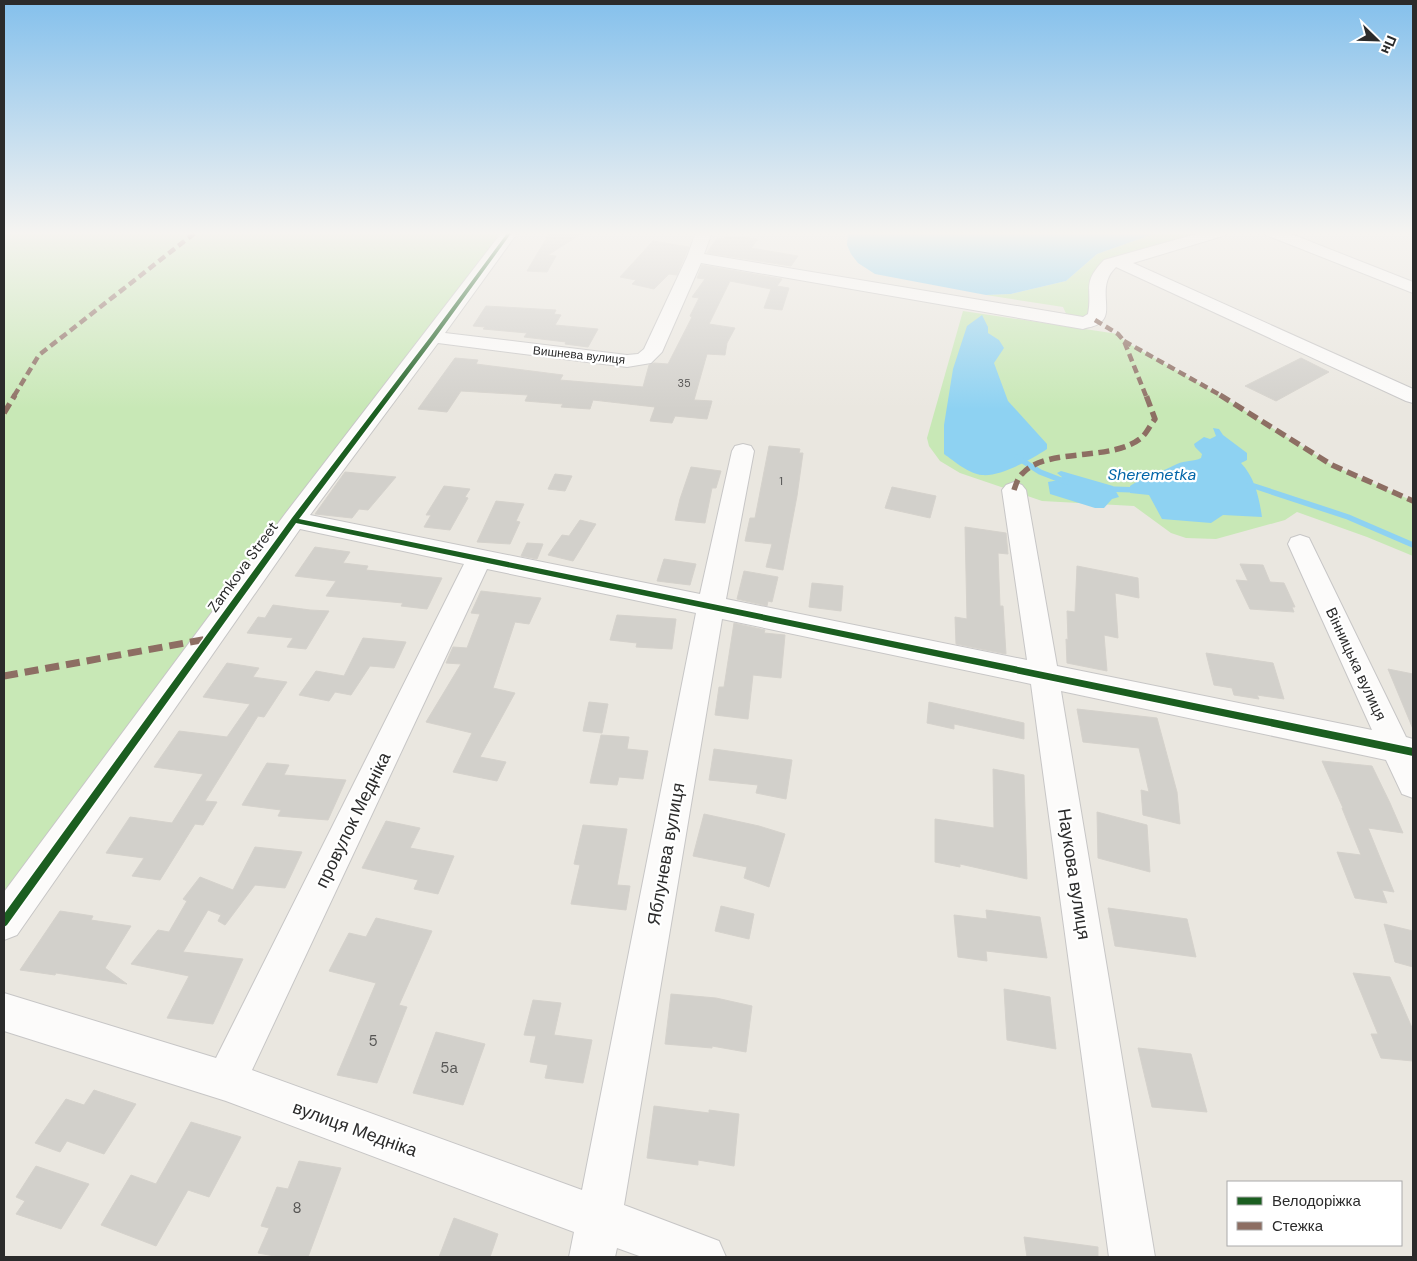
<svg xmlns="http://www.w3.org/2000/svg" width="1417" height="1261" font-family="'DM Sans',sans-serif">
<rect width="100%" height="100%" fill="#eae7e0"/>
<g fill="#c8e8b6">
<polygon points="4,232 510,232 294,520 4,922"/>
<polygon points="1159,232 1220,232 1110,264 1099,313 1070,322 1063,307 986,295 1011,294 1066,281 1097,254"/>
<polygon points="963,311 1118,334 1124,341 1213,391 1332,465 1413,501 1413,556 1367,537 1297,512 1285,520 1216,539 1186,538 1171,533 1134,506 1042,501 960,473 940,461 929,446 927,438"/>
</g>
<g fill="#8ed2f2">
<polygon points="848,232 1159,232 1097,254 1066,281 1011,294 986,295 875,274 858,263 851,254 847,245"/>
<path d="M 982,315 L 988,327 L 988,333 L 999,340 L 1004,348 L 994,363 L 1008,401 L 1047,444 L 1047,449 C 1032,459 1000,477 982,475 C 969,474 954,461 944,454 L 944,425 L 953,369 L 967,326 Z"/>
<path d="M 1213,428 L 1219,429 L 1223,435 L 1247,453 L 1247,460 L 1241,463 C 1255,478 1259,497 1262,517 L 1223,515 L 1211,523 L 1162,519 L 1149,495 L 1130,493 L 1130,486 C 1144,476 1162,472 1177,464 C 1185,460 1194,462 1201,458 L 1202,454 L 1195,447 L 1194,444 L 1204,437 L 1210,439 L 1216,436 Z"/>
<polygon points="1061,471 1113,486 1119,497 1112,499 1104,508 1095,508 1050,494 1048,482 1059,480 1062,477 1057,473"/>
</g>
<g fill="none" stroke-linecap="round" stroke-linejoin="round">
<g stroke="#8ed2f2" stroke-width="5.5">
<polyline points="1017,457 1040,472 1066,482"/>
<polyline points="1248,486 1254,486 1348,517 1413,545"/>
<polyline points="1108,489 1138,490"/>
</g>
</g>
<g fill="#d2d0cb" stroke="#d5d2cc">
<polygon points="550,232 584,232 548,255 556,256 547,272 527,271"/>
<polygon points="726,236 758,239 751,248 798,256 791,266 707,253 717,238 724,239"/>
<polygon points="653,241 689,247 677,275 669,274 654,289 632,284 636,280 620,277"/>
<polygon points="702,265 782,279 777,286 789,288 782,310 764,308 771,289 730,281 709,324 735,328 727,343 725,355 707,354 694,400 712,401 707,419 675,416 672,423 650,421 655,407 593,400 590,409 561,407 563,404 525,401 528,395 461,391 447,412 418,409 455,358 478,360 476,364 563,375 560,380 643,387 649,365 654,363 668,364 692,317 690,316 699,298 692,297 705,279 697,278"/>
<polygon points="486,306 556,310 554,314 561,315 555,325 598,329 588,347 565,344 566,342 524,337 527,333 483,329 485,327 473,326"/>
<polygon points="1301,358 1329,372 1276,401 1245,386"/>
<polygon points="769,446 800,449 799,453 803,453 797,496 783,570 766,567 772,544 745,541 750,518 755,518"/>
<polygon points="691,467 721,471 716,488 712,488 705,523 675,520 680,499"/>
<polygon points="345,472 396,477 368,510 359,509 352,518 315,514"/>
<polygon points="555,474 572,476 565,491 548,489"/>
<polygon points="444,486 470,489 465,497 468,498 450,530 424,527 431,515 426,515"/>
<polygon points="892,487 936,496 930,518 885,508"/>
<polygon points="496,501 524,504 516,521 520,522 510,544 477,542"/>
<polygon points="580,520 596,524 573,561 548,555 562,535 569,536"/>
<polygon points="965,527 1006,533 1008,554 998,553 1000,606 1003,606 1006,654 956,644 955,617 967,619"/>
<polygon points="527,543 543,544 537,559 521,556"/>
<polygon points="315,547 350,552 343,563 368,566 366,570 442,578 427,609 401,606 403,603 326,596 336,581 295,576"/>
<polygon points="664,559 696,564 690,585 657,581"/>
<polygon points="1240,564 1263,565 1270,582 1284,583 1295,607 1292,607 1294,612 1250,609 1236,580 1248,581"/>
<polygon points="1077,566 1138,578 1139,598 1115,593 1118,638 1104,635 1107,671 1067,663 1066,639 1068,640 1067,611 1075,612"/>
<polygon points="744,571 778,577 772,602 768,601 767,606 737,599"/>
<polygon points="812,583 843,586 841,611 809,607"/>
<polygon points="481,591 541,598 529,624 515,622 493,688 515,693 480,757 506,762 497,781 453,772 472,733 426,722 461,664 446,663 453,647 467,648 480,614 471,613"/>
<polygon points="273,605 310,610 329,611 306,649 287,647 293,638 247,633 258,617 265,618"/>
<polygon points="617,615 676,619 672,649 636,647 637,643 610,640"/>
<polygon points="734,623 765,630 764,633 785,635 781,678 753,675 748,719 715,715 719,687 724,687"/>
<polygon points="363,638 406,642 394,668 370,666 351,695 335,692 329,701 299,695 316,671 344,676"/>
<polygon points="1206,653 1273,663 1284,699 1257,695 1259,699 1234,695 1232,688 1214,685"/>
<polygon points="227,663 259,668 253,677 287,682 264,717 258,716 205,801 217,802 203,825 195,824 160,880 132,876 144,858 106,853 130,817 172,823 203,774 154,767 179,731 227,737 250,704 203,697"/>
<polygon points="1388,669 1413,674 1413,729"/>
<polygon points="589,702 608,704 602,733 583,731"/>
<polygon points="929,702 1024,723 1024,739 954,724 954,729 927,723"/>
<polygon points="1077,709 1157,718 1177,792 1180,824 1143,815 1141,790 1149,792 1139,748 1083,742"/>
<polygon points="601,735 629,737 627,749 648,751 643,779 619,777 617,785 590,783"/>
<polygon points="714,749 792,760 786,799 756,793 758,785 709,780"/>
<polygon points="1322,761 1372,766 1390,803 1403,833 1368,828 1394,892 1382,890 1387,903 1355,898 1337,852 1361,855 1342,808 1343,808"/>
<polygon points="267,763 289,765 284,775 346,780 328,820 278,816 281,810 242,805"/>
<polygon points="993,769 1024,775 1027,879 960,864 960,867 935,862 935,819 994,828"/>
<polygon points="1097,812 1147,825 1150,872 1098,858"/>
<polygon points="704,814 759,826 785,834 769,887 744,878 747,867 693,856"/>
<polygon points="386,821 420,828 410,848 454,856 438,894 414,889 418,880 362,868"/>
<polygon points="583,825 627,829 617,885 630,886 626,910 571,904 580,865 574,864"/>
<polygon points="255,847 302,852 285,888 255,885 225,925 218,921 221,915 208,910 183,952 243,959 213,1024 167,1018 189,976 131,964 158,930 169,932 187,901 183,899 200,877 233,890"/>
<polygon points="721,906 754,914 749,939 715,931"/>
<polygon points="1108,908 1187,919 1196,957 1115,946"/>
<polygon points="986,910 1040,917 1047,958 986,951 987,961 958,957 954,915 987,919"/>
<polygon points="60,911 93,916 91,920 131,926 105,968 127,984 56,973 55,975 20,970"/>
<polygon points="376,918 432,931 399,1005 407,1007 377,1083 337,1075 376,983 329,971 349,933 366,937"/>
<polygon points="1384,924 1413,931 1413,967 1395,962"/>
<polygon points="1353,973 1390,977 1413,1030 1413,1061 1381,1058 1371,1034 1378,1034"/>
<polygon points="1004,989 1050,997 1056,1049 1007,1040"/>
<polygon points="671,994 716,998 752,1006 746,1052 712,1046 712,1048 665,1044"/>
<polygon points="533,1000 561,1003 554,1035 592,1040 583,1083 545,1078 548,1065 530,1062 536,1036 524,1035"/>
<polygon points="436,1032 485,1044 463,1105 413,1093"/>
<polygon points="1138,1048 1191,1054 1207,1112 1152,1107"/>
<polygon points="94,1090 136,1104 104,1154 67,1141 60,1152 35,1143 66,1099 84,1105"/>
<polygon points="654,1106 709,1113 709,1110 739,1114 734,1166 698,1160 698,1165 647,1158"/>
<polygon points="191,1122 241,1137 209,1197 188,1190 156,1246 101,1225 131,1175 156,1184"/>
<polygon points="299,1161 341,1168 308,1257 280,1257 258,1253 269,1228 261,1226 277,1187 288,1189"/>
<polygon points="36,1166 89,1184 61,1229 16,1214 25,1201 16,1197"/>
<polygon points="454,1218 498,1234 490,1257 439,1257"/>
<polygon points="1024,1237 1098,1247 1098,1257 1027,1257"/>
</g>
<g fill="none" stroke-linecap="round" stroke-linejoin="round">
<g stroke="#c7c6c6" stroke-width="2">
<g id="minor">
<path d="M 502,232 L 518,232 L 445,333 L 627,355 L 638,354 L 644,349 L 687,257 L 696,232 L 712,232 L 704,254 L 1083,317 L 1088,314 C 1093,288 1081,284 1104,260 L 1203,232 L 1228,232 L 1226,235 L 1133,263 L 1413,389 L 1413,403 L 1406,401 L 1116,267 C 1094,288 1117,314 1098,324 C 1094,327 1088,327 1083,329 L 701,263 L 662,352 L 651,363 L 627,367 L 438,343 L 310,515 L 700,594 L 732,451 L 735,446 L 743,444 L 751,446 L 754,451 L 726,599 L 1027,660 L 1002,490 L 1006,485 L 1014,482 L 1022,485 L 1026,490 L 1057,666 L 1372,730 L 1288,544 L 1291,538 L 1300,535 L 1309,538 L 1406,737 L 1413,739 L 1413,798 L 1402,794 L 1386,760 L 1061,691 L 1155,1257 L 1109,1257 L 1031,684 L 722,619 L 624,1205 L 719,1241 L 726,1257 L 642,1257 L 617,1248 L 615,1257 L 569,1257 L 574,1232 L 226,1101 L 4,1031 L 4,993 L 216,1058 L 464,564 L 300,529 L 17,935 L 4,940 L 4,892 L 285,514 ZM 487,569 L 696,613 L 582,1190 L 252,1070 Z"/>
<polygon points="1264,232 1286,232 1413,282 1413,293 1266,235"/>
</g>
</g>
<use href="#minor" fill="#fcfbfa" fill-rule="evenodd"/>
<g stroke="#8d6e63" stroke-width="4.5" stroke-dasharray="8 4.5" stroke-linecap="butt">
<polyline points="1095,320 1118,334 1124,341 1146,396"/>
<polyline points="1124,341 1222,396"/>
<polyline points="14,396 39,355 196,232"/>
</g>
<g stroke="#8d6e63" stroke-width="5.5" stroke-dasharray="11 5.5" stroke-linecap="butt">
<polyline points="1220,395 1332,465 1413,501"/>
<polyline points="4,413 15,395"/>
<path d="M 1014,490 C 1016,484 1018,477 1023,473 C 1047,447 1112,462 1141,438 C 1147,433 1150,425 1155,419 L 1146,395"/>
</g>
<polyline stroke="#8d6e63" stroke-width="7" stroke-dasharray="14 7" stroke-linecap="butt" points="4,676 207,639"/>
<g stroke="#fff" stroke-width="3">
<polygon id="cycleway" points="508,232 512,232 435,338 299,519 1413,748 1413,756 296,523 7,925 4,927 4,914 292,518 431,336"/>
</g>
<use href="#cycleway" fill="#1b5e20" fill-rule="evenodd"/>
</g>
<linearGradient id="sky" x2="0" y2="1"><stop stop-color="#84c0ec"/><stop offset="0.57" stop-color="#f6f4f1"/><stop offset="1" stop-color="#f6f4f1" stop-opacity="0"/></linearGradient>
<rect width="1417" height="409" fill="url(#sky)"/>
<g text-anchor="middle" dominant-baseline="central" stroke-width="4.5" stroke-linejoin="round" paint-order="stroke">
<g font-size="11" fill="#565554">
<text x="684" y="383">35</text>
</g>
<g font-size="12" fill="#2b2b2b" stroke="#fff">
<text transform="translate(579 355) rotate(6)">Вишнева вулиця</text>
</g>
<g font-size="12" fill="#565554">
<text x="781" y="481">1</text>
</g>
<g font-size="15" fill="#2b2b2b" stroke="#fff">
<text transform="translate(243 567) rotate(-54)">Zamkova Street</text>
<text transform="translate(1356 664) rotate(65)">Вінницька вулиця</text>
</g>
<g font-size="15" fill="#565554">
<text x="373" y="1041">5</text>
<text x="449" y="1068">5а</text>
<text x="297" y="1208">8</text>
</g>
<g font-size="16" font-style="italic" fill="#0265a9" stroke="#fff">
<text x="1152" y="474">Sheremetka</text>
</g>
<g font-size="18" fill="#2b2b2b" stroke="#fff">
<text transform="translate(353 820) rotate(-64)">провулок Медніка</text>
<text transform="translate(666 854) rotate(-80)">Яблунева вулиця</text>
<text transform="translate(1074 874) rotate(81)">Наукова вулиця</text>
<text transform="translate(355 1129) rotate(20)">вулиця Медніка</text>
</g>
</g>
<rect width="1417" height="1261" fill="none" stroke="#2b2b2b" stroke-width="10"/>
<rect x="1227" y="1181" width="175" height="65" fill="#ffffff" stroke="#aaaaaa"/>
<rect x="1237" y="1197" width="25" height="8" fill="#1b5e20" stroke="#aaaaaa"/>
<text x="1272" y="1206" font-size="15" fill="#2b2b2b">Велодоріжка</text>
<rect x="1237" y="1222" width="25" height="8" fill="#8d6e63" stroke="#aaaaaa"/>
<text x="1272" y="1231" font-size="15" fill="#2b2b2b">Стежка</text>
<g transform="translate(1377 40) rotate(113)" stroke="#ffffff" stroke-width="4" paint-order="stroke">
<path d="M0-4L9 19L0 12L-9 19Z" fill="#2b2b2b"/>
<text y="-8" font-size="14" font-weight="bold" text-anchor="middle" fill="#2b2b2b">Пн</text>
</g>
</svg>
